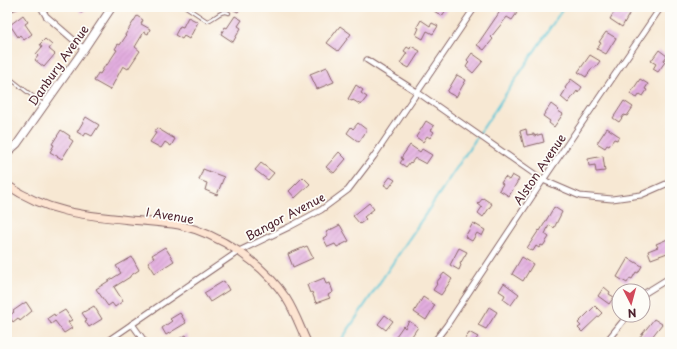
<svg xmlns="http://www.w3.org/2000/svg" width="677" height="349" font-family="'Playpen Sans',sans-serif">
<defs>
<pattern id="building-hatch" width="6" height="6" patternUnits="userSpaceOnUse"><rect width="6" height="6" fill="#e2addf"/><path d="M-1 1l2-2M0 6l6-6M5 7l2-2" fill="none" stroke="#c394c0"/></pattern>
</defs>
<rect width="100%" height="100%" fill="#fdfcf7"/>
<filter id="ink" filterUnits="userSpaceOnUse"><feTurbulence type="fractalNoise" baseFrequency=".025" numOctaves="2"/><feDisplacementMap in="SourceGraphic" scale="8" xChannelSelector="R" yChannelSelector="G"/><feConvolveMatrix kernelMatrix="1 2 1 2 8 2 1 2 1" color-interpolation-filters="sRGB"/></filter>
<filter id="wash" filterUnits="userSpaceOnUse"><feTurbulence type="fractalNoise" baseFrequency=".012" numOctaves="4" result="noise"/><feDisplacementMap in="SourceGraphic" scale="16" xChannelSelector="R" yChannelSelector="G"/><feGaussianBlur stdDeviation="0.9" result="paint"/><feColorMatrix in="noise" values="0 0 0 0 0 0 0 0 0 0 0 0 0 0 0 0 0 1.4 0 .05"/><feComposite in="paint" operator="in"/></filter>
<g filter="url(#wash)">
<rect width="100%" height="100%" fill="#f7e8d3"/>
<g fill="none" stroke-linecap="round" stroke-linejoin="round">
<polyline stroke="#5cc6d6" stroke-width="2" points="340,342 564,7"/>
</g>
<g id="blocks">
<g fill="url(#building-hatch)">
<polygon points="7,7 22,7 7,13"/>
<polygon points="78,7 90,7 81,13"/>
<polygon points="228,7 241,7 238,12"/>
<polygon points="436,7 448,7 442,16 434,11"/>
<polygon points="503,7 510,7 517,13 512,20 507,17 491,37 493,39 484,50 477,45"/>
<polygon points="617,7 622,7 626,10 628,7 633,7 622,27 610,19"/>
<polygon points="23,15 28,22 25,24 32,34 24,40 20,35 18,37 10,25"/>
<polygon points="137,16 143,20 141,24 150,29 148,34 144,32 135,47 140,51 128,69 123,66 110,90 94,81 98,73 100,74 106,64 107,65 117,50 115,49 118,44 120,45 126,36 125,35"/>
<polygon points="235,16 242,20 238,26 241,28 233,42 221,34 225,27 227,28"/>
<polygon points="188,17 198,22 189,39 184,36 182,39 175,35 180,26 183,27"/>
<polygon points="421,20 430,26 432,23 438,26 433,34 427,31 423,39 416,35 419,28 417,27"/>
<polygon points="340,26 351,34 338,51 327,43"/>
<polygon points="606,32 616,38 606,54 597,49 601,43 599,42"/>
<polygon points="45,39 52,45 49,49 55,54 44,67 35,60 38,56 36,54 42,47 40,44"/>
<polygon points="411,46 420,51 409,68 400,63 407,53 404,51 407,47 410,49"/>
<polygon points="659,50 667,56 663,61 665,62 658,72 653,69 656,64 651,61"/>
<polygon points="472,53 483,61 473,73 466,67 469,62 467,60"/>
<polygon points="590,55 600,61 595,68 593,67 586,77 578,72"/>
<polygon points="327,67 334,82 317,89 310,74"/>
<polygon points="457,75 466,80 456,97 447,92"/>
<polygon points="571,79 582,87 578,93 577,91 568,103 561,97 566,89 565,88"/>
<polygon points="640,79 648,84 645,89 647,90 643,96 640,94 637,98 630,94"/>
<polygon points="356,85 363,90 361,93 367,97 361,105 353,100 352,101 348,99"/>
<polygon points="624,101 633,107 627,116 624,115 619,122 613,118"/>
<polygon points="551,104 559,110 558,111 563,114 554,127 549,123 550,121 543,116"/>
<polygon points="86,117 99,125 92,136 86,133 84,136 77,132"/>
<polygon points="426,121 434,126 431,130 434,132 430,138 427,136 423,142 416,137"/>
<polygon points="358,123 367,130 359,142 347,133 351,127 353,129"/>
<polygon points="157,128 175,139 171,146 165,142 161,148 150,142 156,133 154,132"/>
<polygon points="607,128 619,136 617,140 614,139 609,146 607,145 605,148 597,143"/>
<polygon points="526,129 527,135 534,134 534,136 542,134 544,142 524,147 520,131"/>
<polygon points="61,130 70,136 69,138 73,141 62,159 50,152 54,145 52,144"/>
<polygon points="410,145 420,152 422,149 432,155 426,164 415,158 411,163 410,162 406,167 400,163 403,159 401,158"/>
<polygon points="339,152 346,159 334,173 326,167"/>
<polygon points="603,156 605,171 596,172 595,165 589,166 588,159"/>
<polygon points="261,163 274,173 268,180 255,170"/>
<polygon points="203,169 224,177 217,195 205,190 207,183 199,180"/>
<polygon points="512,175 519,179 509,196 499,190 503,184 501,183 505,177 509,180"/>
<polygon points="303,177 310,184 295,198 289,191"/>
<polygon points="390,177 395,180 389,188 384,185"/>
<polygon points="483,198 492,204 483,217 478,213 482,207 478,204"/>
<polygon points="369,203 374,209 364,217 366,219 360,224 353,216"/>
<polygon points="554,207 562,212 554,228 549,225 545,234 549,237 543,246 541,245 539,248 536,246 533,251 527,248 539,230 540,231"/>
<polygon points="473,223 485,230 482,236 477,233 472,241 465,237"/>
<polygon points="340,225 349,241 337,247 335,244 328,247 323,238 328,235 326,232"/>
<polygon points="670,238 670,252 651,259 648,251 658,247 656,244"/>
<polygon points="307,246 313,258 293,267 288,254"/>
<polygon points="165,247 174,261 155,273 148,262 154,258 152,255"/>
<polygon points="459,248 467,252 460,264 461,265 459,270 450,265"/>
<polygon points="132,257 139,270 130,276 130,277 114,287 123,301 115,307 112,303 108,306 96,289 121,273 116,266"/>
<polygon points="522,257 533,264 523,281 512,274"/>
<polygon points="628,258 642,266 638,273 636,272 632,279 630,278 627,283 617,277"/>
<polygon points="444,273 452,279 441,295 433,290 437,284 436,283"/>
<polygon points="324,278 326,284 330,283 333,292 328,295 330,298 316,303 312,292 310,293 307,285"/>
<polygon points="224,281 229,290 210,302 204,293"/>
<polygon points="504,283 519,294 511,305 503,299 505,295 499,291"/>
<polygon points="604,287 610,292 609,294 614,297 609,304 598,296"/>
<polygon points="423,297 435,305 426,320 414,312"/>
<polygon points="26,302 32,311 20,321 18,318 13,322 9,316 14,312 13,311"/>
<polygon points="94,306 102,319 89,327 85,321 87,320 82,313"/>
<polygon points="595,306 602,313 582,332 578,328 581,326 578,323"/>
<polygon points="489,307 497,312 486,329 478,325"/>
<polygon points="65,310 72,320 68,322 72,328 64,333 55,321 51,324 48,318 54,314 55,316"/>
<polygon points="180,313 186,323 166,335 162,328 172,321 170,319"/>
<polygon points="385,315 393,321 386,330 378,324"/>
<polygon points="654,319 662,324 648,342 636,342"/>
<polygon points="409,321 418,327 408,342 405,342 396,336 403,326 405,328"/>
<polygon points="469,332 478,337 474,342 463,342"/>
<polygon points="186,335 190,342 173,342"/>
</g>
</g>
</g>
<g filter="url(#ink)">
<use href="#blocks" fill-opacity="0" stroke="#876566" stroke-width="1"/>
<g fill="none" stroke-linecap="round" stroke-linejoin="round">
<g stroke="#876566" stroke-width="4.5">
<g id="service">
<path d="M 186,7 L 207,21 C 215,19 221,9 229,13"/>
<polyline points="7,76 44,105"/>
</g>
</g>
<g stroke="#876566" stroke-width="7">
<g id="minor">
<polyline points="41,7 46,16 84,49"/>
<polyline points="367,60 417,92 543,180 580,196 612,199 641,195 666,184 670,181"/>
<polyline points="643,296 645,293 666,280 670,279"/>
<polyline points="132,324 145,342"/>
<polyline points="106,342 239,251 289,227 321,210 348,190 374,156 475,7"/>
<polyline points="434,342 447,325 543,180 661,7"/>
<polyline points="606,342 628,315"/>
</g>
</g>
<g stroke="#876566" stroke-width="9">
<polyline id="tertiary" points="7,153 17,144 84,49 112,7"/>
</g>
<g stroke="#876566" stroke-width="9">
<path id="secondary" d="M 7,185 C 51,215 91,216 142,221 C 154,222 167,223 179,225 C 220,234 263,263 286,298 C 295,312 300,327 307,342"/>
</g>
<use href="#service" stroke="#fff" stroke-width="2.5"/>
<use href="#minor" stroke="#fff" stroke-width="5"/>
<use href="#tertiary" stroke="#fff" stroke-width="7"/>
<use href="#secondary" stroke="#fde4d1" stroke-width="7"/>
</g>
</g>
<g text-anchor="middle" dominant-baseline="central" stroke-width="3.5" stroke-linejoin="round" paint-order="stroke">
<g font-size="12" fill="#4a1f2b" stroke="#fdfcf7">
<text transform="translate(58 65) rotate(-55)">Danbury Avenue</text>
<text transform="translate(539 169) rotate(-56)">Alston Avenue</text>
<text transform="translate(170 215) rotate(9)">I Avenue</text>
<text transform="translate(285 216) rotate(-28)">Bangor Avenue</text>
</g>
</g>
<rect width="677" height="349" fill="none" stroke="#fdfcf7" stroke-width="24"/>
<g transform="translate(631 303) rotate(174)"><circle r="19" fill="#fdfcf7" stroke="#b5a4a5"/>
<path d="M0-3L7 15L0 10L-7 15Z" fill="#d1495b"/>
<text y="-6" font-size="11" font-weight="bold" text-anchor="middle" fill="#4a1f2b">N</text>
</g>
</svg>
